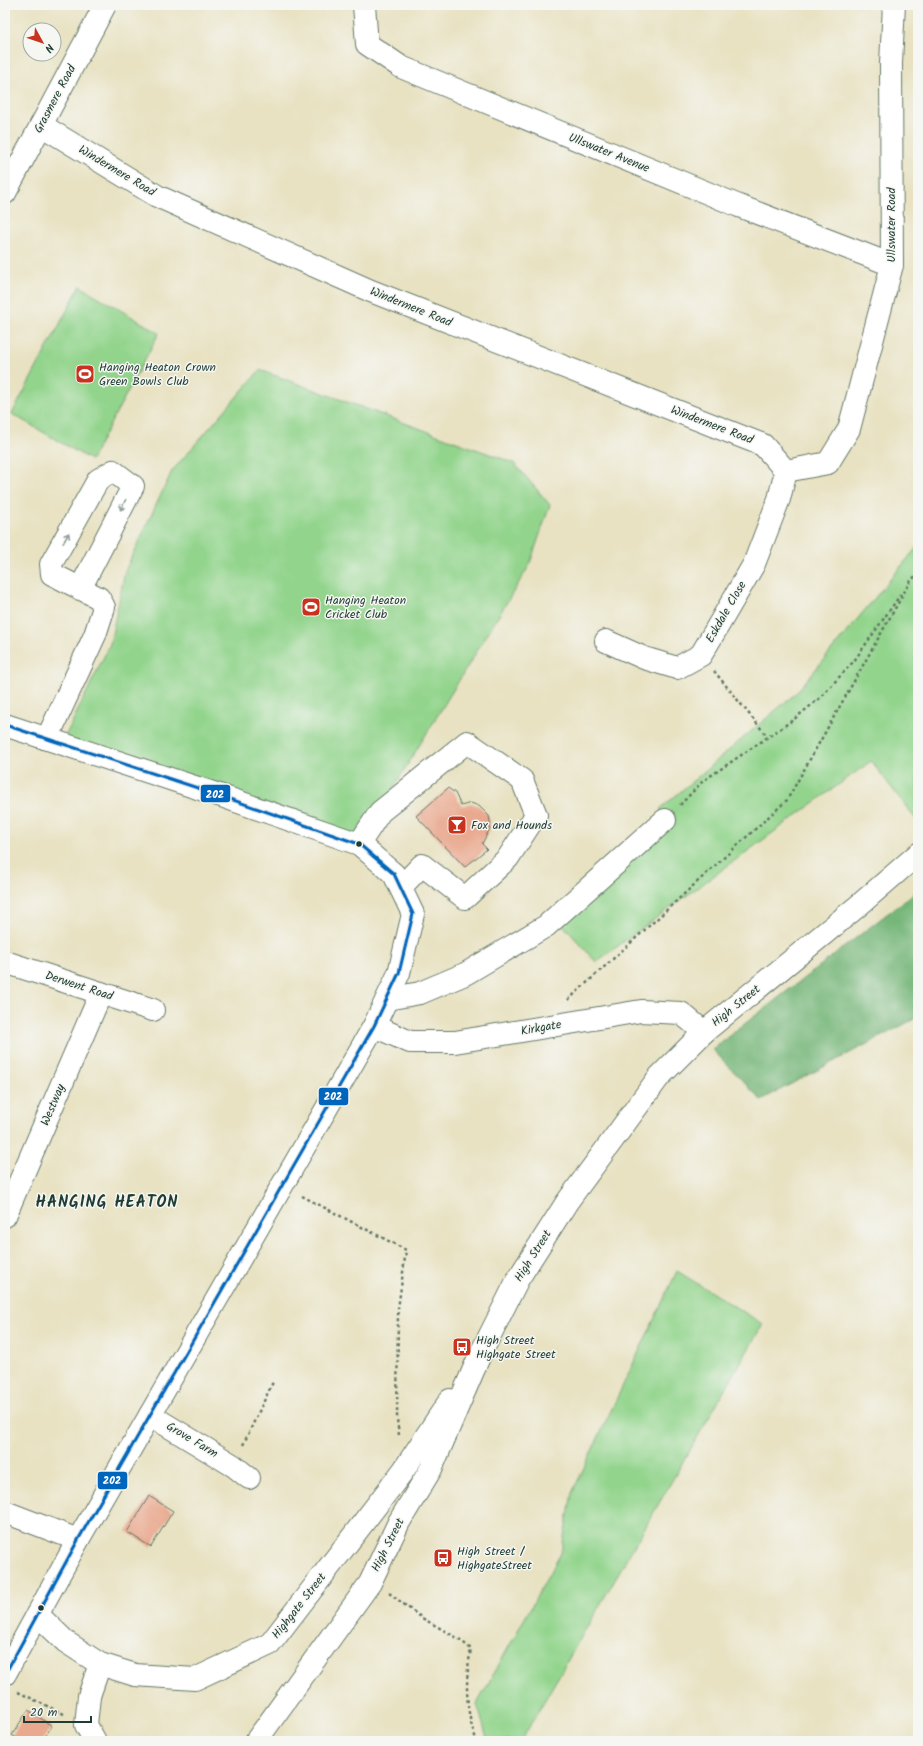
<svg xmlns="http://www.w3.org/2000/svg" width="923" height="1746" font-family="Kalam,sans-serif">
<rect width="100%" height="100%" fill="#f6f6f2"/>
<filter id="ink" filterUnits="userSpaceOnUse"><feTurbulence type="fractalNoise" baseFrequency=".025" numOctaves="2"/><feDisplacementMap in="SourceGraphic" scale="8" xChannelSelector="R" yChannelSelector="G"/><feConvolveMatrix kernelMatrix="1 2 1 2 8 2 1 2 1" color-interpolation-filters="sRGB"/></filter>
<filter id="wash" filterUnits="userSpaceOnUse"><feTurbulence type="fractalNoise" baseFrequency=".012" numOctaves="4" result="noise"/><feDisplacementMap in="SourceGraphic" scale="16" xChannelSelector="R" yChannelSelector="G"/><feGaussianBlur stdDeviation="0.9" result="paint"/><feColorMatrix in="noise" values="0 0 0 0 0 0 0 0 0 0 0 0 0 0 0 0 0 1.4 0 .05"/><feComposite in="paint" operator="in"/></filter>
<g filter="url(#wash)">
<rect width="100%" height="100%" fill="#e8e2c2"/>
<g fill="#92d48c" stroke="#588860">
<polygon points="80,286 159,333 91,460 12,414"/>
<polygon points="260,370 514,463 550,505 529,566 359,844 62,743 110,644 125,571 172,471"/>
<polygon points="918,546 918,822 871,761 596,962 563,925 671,822 660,809 796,693"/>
<polygon points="677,1271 763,1324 521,1741 488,1741 477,1704 561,1553 572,1493"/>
</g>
<polygon fill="#75b678" stroke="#4a7a56" points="918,890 918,1017 761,1100 712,1049"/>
<g id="blocks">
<g fill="#e9a98f">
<polygon points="448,788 455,793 461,806 471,803 479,806 489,816 490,822 490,828 482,844 487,849 465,867 416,816"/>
<polygon points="149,1496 173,1511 151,1547 127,1532"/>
<polygon points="28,1710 52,1726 42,1741 21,1741 12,1735"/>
</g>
</g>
</g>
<g filter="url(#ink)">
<use href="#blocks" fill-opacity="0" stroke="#657766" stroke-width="1"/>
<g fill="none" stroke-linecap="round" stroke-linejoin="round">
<g stroke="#657766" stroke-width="24">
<g id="minor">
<polyline points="364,5 367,44 401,67 739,206 892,265"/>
<polyline points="41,125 157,196 371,291 763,445 786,471"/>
<polyline points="5,193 105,5"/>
<polyline points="786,471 828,463 849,429 892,265 891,63 894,5"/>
<polyline points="606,641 644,658 677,668 701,655 754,564 779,499 786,471"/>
<polyline points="5,725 213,793 359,844 394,874 413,914 399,973 374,1026 78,1540 5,1674"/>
<polyline points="47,739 95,635 104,607 99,598 52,574 51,564 98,480 113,471 133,486 80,589"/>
<polyline points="359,844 380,812 467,742 522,780 536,815 508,858 465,898 422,865 401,887"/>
<polyline points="5,962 153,1010"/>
<polyline points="387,999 420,993 465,974 546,926 665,820"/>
<polyline points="374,1026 410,1042 455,1042 641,1011 681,1013 704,1032"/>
<polyline points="5,1216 101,993"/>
<polyline points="150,1415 234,1466 249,1478"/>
<polyline points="5,1512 78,1540"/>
<polyline points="37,1614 66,1642 100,1664 135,1675 195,1679 270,1644 403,1471 450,1400"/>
<polyline points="95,1741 86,1725 89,1696 100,1664"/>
<polyline points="256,1741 370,1583 399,1522 431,1469 479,1357 518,1279 567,1202 659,1077 704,1032 858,906 918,854"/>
</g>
</g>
<g stroke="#657766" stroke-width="2.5" stroke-dasharray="3 3" stroke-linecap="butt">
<polyline points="909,583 918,573"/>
<polyline points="714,671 767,736"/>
<polyline points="680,805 703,781 793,720 820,698 854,661 901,594"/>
<polyline points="568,1000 787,800 910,582"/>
<polyline points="302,1196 406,1250 398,1309 397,1419 399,1435"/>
<polyline points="243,1445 273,1382"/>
<path d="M 389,1593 L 422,1618 L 459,1639 L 471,1649 C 465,1679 465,1713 477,1741"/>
<polyline points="18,1692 66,1715"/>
</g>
<use href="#minor" stroke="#fff" stroke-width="22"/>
<g stroke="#f6f6f2" stroke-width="6">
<polyline id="bus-1" points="5,725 213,793 359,844 394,874 413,914 399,973 374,1026 78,1540 5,1674"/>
</g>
<use href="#bus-1" stroke="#0065bd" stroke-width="3"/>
</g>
<defs><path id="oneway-shaft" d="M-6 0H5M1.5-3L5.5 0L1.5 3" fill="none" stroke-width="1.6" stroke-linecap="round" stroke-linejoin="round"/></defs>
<g stroke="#8f9e9a">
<use href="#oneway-shaft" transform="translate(123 505) rotate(117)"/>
<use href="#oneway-shaft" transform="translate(66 538) rotate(-61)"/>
</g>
</g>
<defs>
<g id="stadium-square" transform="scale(1)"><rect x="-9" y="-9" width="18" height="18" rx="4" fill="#c8321e" stroke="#f6f6f2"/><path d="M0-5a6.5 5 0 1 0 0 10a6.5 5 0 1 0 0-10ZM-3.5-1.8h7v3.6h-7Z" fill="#fff"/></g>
<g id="bar-square" transform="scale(1)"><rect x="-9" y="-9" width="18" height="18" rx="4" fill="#c8321e" stroke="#f6f6f2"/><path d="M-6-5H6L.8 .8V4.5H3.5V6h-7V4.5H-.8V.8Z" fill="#fff"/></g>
<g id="bus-square" transform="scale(1)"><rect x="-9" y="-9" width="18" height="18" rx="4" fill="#c8321e" stroke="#f6f6f2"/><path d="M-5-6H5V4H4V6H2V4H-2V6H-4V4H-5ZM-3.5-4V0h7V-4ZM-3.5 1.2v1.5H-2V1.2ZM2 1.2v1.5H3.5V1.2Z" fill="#fff"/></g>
</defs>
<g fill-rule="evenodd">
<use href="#stadium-square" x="85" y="374"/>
<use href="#stadium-square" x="311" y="607"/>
<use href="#bar-square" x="457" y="825"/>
<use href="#bus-square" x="462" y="1347"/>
<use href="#bus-square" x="443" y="1558"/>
</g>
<g fill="#1f3d34" stroke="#f6f6f2" stroke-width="1.5">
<circle cx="359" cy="844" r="3.5"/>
<circle cx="41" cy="1608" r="3.5"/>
</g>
<g text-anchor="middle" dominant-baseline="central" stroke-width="3" stroke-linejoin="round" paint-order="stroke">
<g font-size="12" fill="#1f3d34" stroke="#f6f6f2">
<text transform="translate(55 99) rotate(-62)">Grasmere Road</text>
<text transform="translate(609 153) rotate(22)">Ullswater Avenue</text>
<text transform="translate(117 171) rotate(31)">Windermere Road</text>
<text transform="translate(891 225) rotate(-90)">Ullswater Road</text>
<text transform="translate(411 307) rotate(22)">Windermere Road</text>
<text transform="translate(712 425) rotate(21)">Windermere Road</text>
<text transform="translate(726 612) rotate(-60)">Eskdale Close</text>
<text transform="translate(79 986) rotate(18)">Derwent Road</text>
<text transform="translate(736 1006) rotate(-39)">High Street</text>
<text transform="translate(541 1028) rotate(-10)">Kirkgate</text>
<text transform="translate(53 1105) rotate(-67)">Westway</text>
<text transform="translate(533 1256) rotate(-58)">High Street</text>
<text transform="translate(192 1440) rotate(31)">Grove Farm</text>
<text transform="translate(388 1545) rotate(-63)">High Street</text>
<text transform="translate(299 1606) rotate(-52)">Highgate Street</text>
</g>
<g font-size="12" fill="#1f3d34" stroke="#f6f6f2" text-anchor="start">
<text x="99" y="367">Hanging Heaton Crown<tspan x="99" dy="14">Green Bowls Club</tspan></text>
<text x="325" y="600">Hanging Heaton<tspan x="325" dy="14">Cricket Club</tspan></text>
<text x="471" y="825">Fox and Hounds</text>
<text x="476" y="1340">High Street<tspan x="476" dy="14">Highgate Street</tspan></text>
<text x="457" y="1551">High Street /<tspan x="457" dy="14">HighgateStreet</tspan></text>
</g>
<g font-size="16" font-weight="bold" letter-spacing="1" fill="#1f3d34" stroke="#f6f6f2">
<text x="107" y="1202">HANGING HEATON</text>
</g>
</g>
<g stroke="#f6f6f2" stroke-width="1.5">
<rect x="200" y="784" width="31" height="19" rx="4" fill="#0065bd"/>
<rect x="318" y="1087" width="31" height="19" rx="4" fill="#0065bd"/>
<rect x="97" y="1471" width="31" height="19" rx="4" fill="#0065bd"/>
</g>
<g font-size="11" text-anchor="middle" font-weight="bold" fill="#fff">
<text x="215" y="798">202</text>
<text x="333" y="1100">202</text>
<text x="112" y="1484">202</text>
</g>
<rect width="923" height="1746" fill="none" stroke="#f6f6f2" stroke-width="20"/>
<g transform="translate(42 42) rotate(130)"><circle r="19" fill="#f6f6f2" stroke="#a0aca6"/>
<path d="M0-3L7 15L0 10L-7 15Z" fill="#c8321e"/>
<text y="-6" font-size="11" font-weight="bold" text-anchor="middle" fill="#1f3d34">N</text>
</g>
<path d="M24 1716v6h67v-6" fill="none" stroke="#1f3d34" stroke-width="2"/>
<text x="30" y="1716" font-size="12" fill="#1f3d34" stroke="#f6f6f2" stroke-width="3" paint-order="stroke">20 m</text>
</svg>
